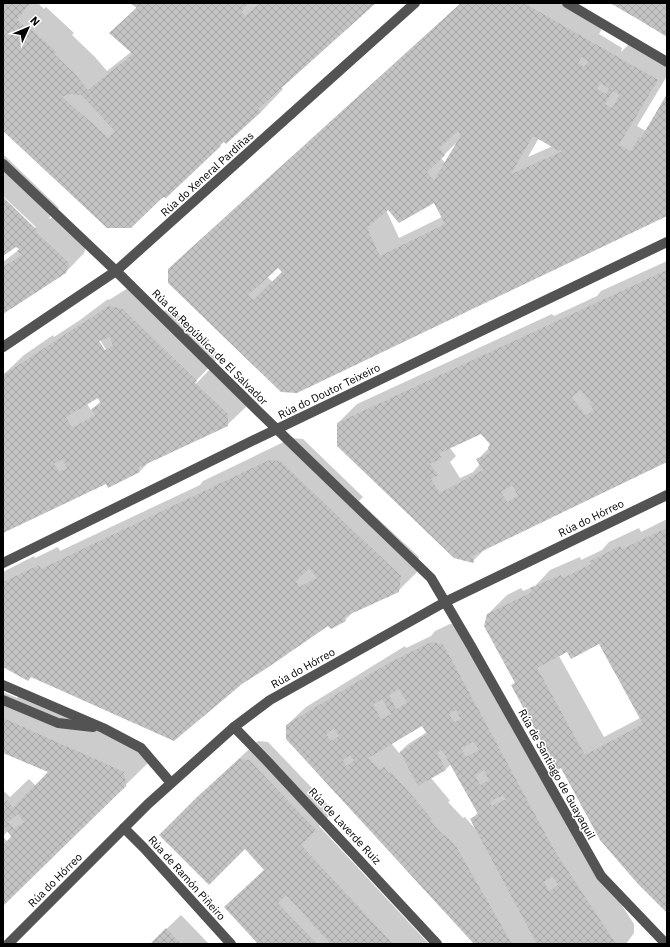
<svg xmlns="http://www.w3.org/2000/svg" width="670" height="947" font-family="'IBM Plex Sans',sans-serif">
<defs>
<pattern id="building-cross-hatch" width="8" height="8" patternUnits="userSpaceOnUse"><rect width="8" height="8" fill="#c3c3c3"/><path d="M0 0l8 8M0 8l8-8" fill="none" stroke="#a6a6a6"/></pattern>
</defs>
<rect width="100%" height="100%" fill="#fff"/>
<g fill="#0003" fill-rule="evenodd">
<polygon points="3,3 38,3 44,9 46,7 74,33 72,35 95,57 107,71 131,52 110,33 137,7 132,3 374,3 281,87 283,89 261,112 225,141 166,197 3,129"/>
<path d="M 461,3 L 575,3 L 606,21 L 599,34 L 622,48 L 621,52 L 635,38 L 667,56 L 667,76 L 637,126 L 646,131 L 667,95 L 667,215 L 297,392 L 169,270 L 188,251 ZM 539,138 L 553,146 L 528,157 ZM 456,143 L 457,143 L 445,163 L 441,158 ZM 435,201 L 442,217 L 399,238 L 386,210 L 388,209 ZM 278,267 L 283,272 L 273,282 L 267,277 Z"/>
<polygon points="3,154 59,208 49,218 50,219 55,214 87,244 84,253 66,272 3,312 3,262 20,249 16,246 3,255 3,199 34,229 36,227 3,196"/>
<path d="M 667,261 L 667,461 L 486,548 L 473,561 L 338,423 L 357,404 L 552,314 L 554,316 L 597,296 L 601,291 ZM 482,433 L 497,440 L 477,460 L 480,464 L 473,472 L 460,478 L 450,462 L 456,456 L 450,448 Z"/>
<path d="M 128,288 L 164,311 L 171,308 L 220,356 L 191,386 L 192,388 L 214,365 L 246,396 L 246,407 L 227,425 L 149,462 L 140,471 L 108,487 L 106,482 L 3,532 L 3,375 L 24,355 L 53,335 L 54,337 L 80,320 L 108,299 L 109,300 ZM 97,340 L 100,340 L 128,384 ZM 98,397 L 101,401 L 91,410 L 87,404 Z"/>
<polygon points="292,438 303,439 363,497 359,501 419,557 417,572 398,591 353,612 345,620 328,625 32,676 3,666 3,572 34,556 35,558 58,547 60,551 200,485 203,481"/>
<path d="M 667,519 L 667,912 L 562,767 L 513,685 L 516,682 L 488,614 L 507,595 L 521,588 L 523,591 L 535,586 L 550,570 L 580,557 L 581,560 L 602,550 L 609,542 L 639,528 L 641,532 ZM 599,642 L 640,718 L 604,737 L 559,656 L 567,651 Z"/>
<path d="M 450,624 L 461,625 L 572,829 L 634,924 L 634,933 L 626,944 L 475,944 L 287,725 L 306,707 L 405,646 L 406,648 L 431,636 L 435,631 ZM 422,724 L 427,732 L 408,744 L 399,753 L 391,743 ZM 451,764 L 478,813 L 472,819 L 476,830 L 465,817 L 463,818 L 448,802 L 450,801 L 447,797 L 431,778 L 446,769 Z"/>
<polygon points="3,692 17,698 20,694 145,749 148,763 3,905 3,837 7,841 12,835 8,831 3,836 3,790 10,797 29,779 36,786 49,772 3,752"/>
<polygon points="258,741 268,742 334,811 319,826 429,944 260,944 225,907 265,870 216,780"/>
<polygon points="181,915 209,944 151,944"/>
</g>
<g fill="url(#building-cross-hatch)" fill-rule="evenodd">
<path d="M 3,3 L 30,3 L 17,20 L 25,27 L 27,25 L 56,52 L 54,54 L 76,75 L 88,90 L 133,54 L 109,33 L 137,8 L 130,3 L 248,3 L 243,9 L 242,13 L 245,16 L 260,3 L 376,3 L 258,109 L 261,112 L 226,144 L 223,141 L 220,145 L 221,146 L 166,198 L 164,197 L 161,199 L 131,228 L 107,228 L 3,131 ZM 69,94 L 81,95 L 115,131 L 108,138 L 93,124 L 62,97 Z"/>
<path d="M 461,3 L 524,3 L 658,80 L 619,145 L 631,151 L 639,137 L 641,138 L 667,94 L 667,216 L 297,393 L 281,392 L 168,283 L 168,269 ZM 582,57 L 588,61 L 584,67 L 578,63 ZM 600,83 L 609,88 L 606,94 L 597,89 ZM 613,91 L 620,95 L 612,108 L 605,104 ZM 458,131 L 461,135 L 434,180 L 427,172 L 445,155 L 439,148 ZM 533,136 L 559,151 L 562,149 L 561,152 L 511,174 ZM 434,203 L 445,224 L 380,256 L 367,228 L 388,210 L 399,223 ZM 278,268 L 282,272 L 253,300 L 248,295 Z"/>
<polygon points="610,3 667,3 667,37 641,21"/>
<polygon points="3,197 37,230 36,232 69,263 66,273 3,314 3,267 22,255 17,251 19,249 16,247 3,256"/>
<path d="M 667,270 L 667,462 L 472,556 L 474,562 L 473,563 L 454,558 L 337,446 L 337,423 ZM 580,390 L 591,402 L 589,403 L 594,411 L 585,415 L 572,397 ZM 481,434 L 490,444 L 488,448 L 490,453 L 476,459 L 483,470 L 440,493 L 431,479 L 438,475 L 430,464 L 442,458 L 439,454 L 440,453 ZM 512,485 L 518,496 L 507,502 L 501,492 Z"/>
<path d="M 109,306 L 123,309 L 197,381 L 195,383 L 228,414 L 228,426 L 138,468 L 140,472 L 108,488 L 106,484 L 3,533 L 3,375 ZM 110,337 L 113,346 L 105,350 L 99,341 ZM 98,398 L 101,404 L 91,409 L 95,415 L 72,428 L 66,417 ZM 62,459 L 67,468 L 59,472 L 54,464 Z"/>
<path d="M 269,460 L 280,461 L 401,576 L 399,592 L 344,617 L 346,621 L 331,629 L 328,626 L 270,666 L 242,684 L 174,741 L 31,677 L 28,681 L 3,667 L 3,582 L 39,565 L 41,569 ZM 309,568 L 317,578 L 299,587 L 296,581 Z"/>
<path d="M 667,528 L 667,913 L 638,884 L 600,840 L 561,768 L 557,770 L 511,685 L 515,683 L 484,626 L 487,614 L 532,592 L 530,588 L 561,575 L 563,578 L 591,564 L 590,561 L 620,546 L 622,549 ZM 599,644 L 643,724 L 585,755 L 537,668 L 567,652 L 571,659 Z"/>
<path d="M 431,642 L 443,644 L 553,848 L 616,944 L 537,944 L 470,819 L 478,814 L 442,750 L 437,753 L 446,770 L 418,786 L 400,752 L 427,734 L 422,726 L 368,758 L 380,770 L 384,767 L 389,773 L 391,772 L 429,815 L 432,820 L 430,821 L 444,836 L 446,835 L 457,848 L 512,944 L 474,944 L 286,739 L 286,725 L 387,664 ZM 399,689 L 407,703 L 396,709 L 389,695 ZM 382,699 L 391,714 L 381,719 L 373,705 ZM 456,710 L 461,719 L 454,722 L 449,714 ZM 334,729 L 339,736 L 331,741 L 326,734 ZM 474,742 L 479,750 L 466,757 L 461,748 ZM 350,755 L 354,761 L 346,766 L 343,760 ZM 484,770 L 489,780 L 480,785 L 475,775 ZM 503,795 L 506,799 L 492,806 L 490,802 ZM 552,876 L 558,885 L 549,891 L 544,882 Z"/>
<path d="M 3,718 L 124,772 L 126,786 L 3,906 L 3,845 L 12,837 L 3,826 L 3,804 L 7,800 L 13,808 L 48,772 L 3,753 ZM 18,814 L 24,822 L 15,829 L 8,822 Z"/>
<polygon points="239,759 249,760 316,830 301,845 393,944 331,944 286,895 278,903 317,944 258,944 224,907 264,870 245,849 209,885 159,835 196,798"/>
<polygon points="166,928 181,944 150,944"/>
</g>
<g fill="none" stroke-linecap="round" stroke-linejoin="round">
<g stroke="#535353" stroke-width="10">
<polyline points="567,3 667,62"/>
<polyline points="3,164 116,271 260,413 431,578 471,646 601,876 666,944"/>
<polyline points="3,347 116,271 415,3"/>
<polyline points="3,563 254,440 667,242"/>
<polyline points="3,685 103,728 141,748 171,783"/>
<polyline points="3,700 58,723 93,727"/>
<polyline points="234,727 268,762 437,944"/>
<polyline points="124,828 144,848 231,944"/>
<polyline points="8,944 148,804 234,727 270,700 445,602 667,495"/>
</g>
</g>
<g text-anchor="middle" dominant-baseline="central" stroke-width="3" stroke-linejoin="round" paint-order="stroke">
<g font-size="11" fill="#000" stroke="#fff">
<text transform="translate(207 174) rotate(-42)">Rúa do Xeneral Pardiñas</text>
<text transform="translate(210 347) rotate(45)">Rúa da República de El Salvador</text>
<text transform="translate(329 391) rotate(-26)">Rúa do Doutor Teixeiro</text>
<text transform="translate(591 518) rotate(-26)">Rúa do Hórreo</text>
<text transform="translate(303 668) rotate(-29)">Rúa do Hórreo</text>
<text transform="translate(557 774) rotate(61)">Rúa de Santiago de Guayaquil</text>
<text transform="translate(345 826) rotate(47)">Rúa de Laverde Ruiz</text>
<text transform="translate(187 878) rotate(48)">Rúa de Ramón Piñeiro</text>
<text transform="translate(55 880) rotate(-45)">Rúa do Hórreo</text>
</g>
</g>
<rect width="670" height="947" fill="none" stroke="#000000" stroke-width="8"/>
<g transform="translate(28 28) rotate(46)" stroke="#ffffff" stroke-width="3" paint-order="stroke">
<path d="M0-3L7 15L0 10L-7 15Z" fill="#000000"/>
<text y="-6" font-size="11" font-weight="bold" text-anchor="middle" fill="#000000">N</text>
</g>
</svg>
